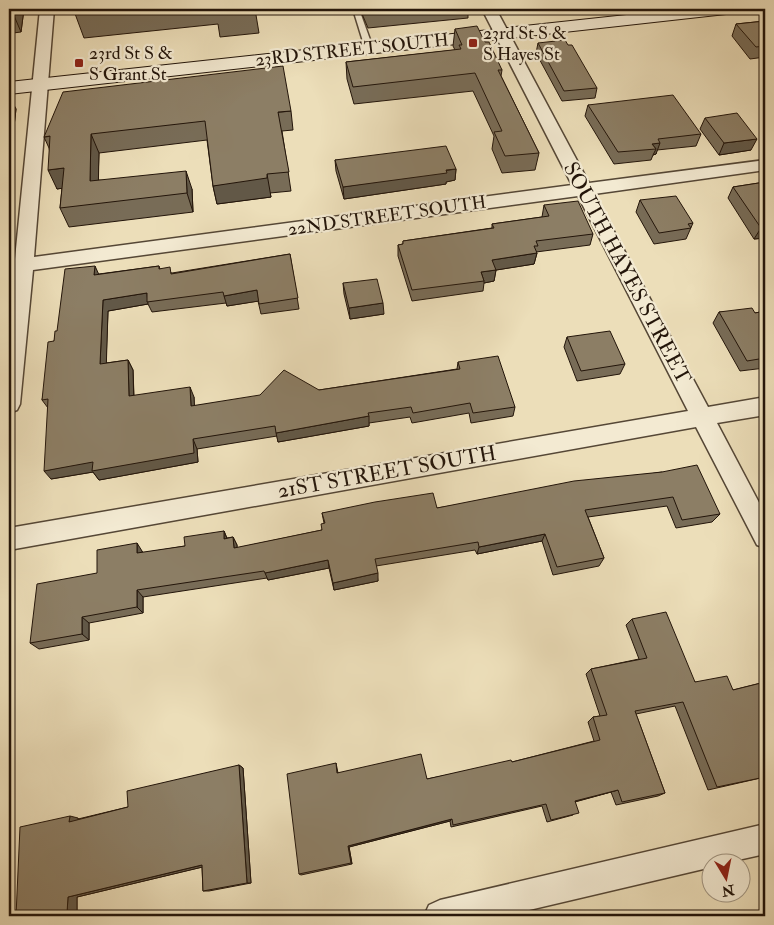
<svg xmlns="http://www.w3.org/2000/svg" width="774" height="925" font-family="'IM FELL Double Pica',serif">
<rect width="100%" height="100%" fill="#ecdeb9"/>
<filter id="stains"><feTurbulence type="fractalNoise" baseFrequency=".004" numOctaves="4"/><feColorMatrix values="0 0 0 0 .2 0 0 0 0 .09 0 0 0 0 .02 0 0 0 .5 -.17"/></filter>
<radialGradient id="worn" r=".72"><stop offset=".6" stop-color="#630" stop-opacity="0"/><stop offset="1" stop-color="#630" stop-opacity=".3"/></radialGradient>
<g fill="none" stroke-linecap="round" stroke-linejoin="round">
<g stroke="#554736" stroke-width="3">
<polygon id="lane" points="353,9 359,9 373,48 372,50 365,48"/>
</g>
<g stroke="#554736" stroke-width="3">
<g id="street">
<polygon points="40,9 54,9 34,257 572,185 482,9 496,9 589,183 765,160 765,170 594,194 708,407 765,397 765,415 717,423 765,514 765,548 757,545 696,427 9,550 9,528 688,411 578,196 33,270 20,404 17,410 9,413 9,315 14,273 9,274 9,260 15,259"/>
<polygon points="765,824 765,854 729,862 712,862 712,867 504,916 424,916 429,905 440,900"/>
</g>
</g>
<g stroke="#23150a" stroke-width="2">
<polygon id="secondary" points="682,9 734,9 732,13 726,14 9,94 9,82"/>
</g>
<use href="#lane" fill="#f3ead2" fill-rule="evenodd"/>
<use href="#street" fill="#f3ead2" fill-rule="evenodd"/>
<use href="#secondary" fill="#f3ead2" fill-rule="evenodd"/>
</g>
<g fill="#786c57" stroke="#23150a">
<polygon points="9,9 24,9 21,32 13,33 9,59"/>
<polygon points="74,9 255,9 259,33 220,37 218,24 84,38 74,11"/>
<polygon points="360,9 468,9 468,18 368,28"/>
<polygon points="765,21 765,57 750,59 732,36 736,24"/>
<polygon points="455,29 485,42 502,70 501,76 539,153 535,170 502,173 492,149 494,136 473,91 354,104 347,79 346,62 455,50 453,46"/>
<polygon points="538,43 597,88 595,98 562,101 536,53"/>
<polygon points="9,97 16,109 13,135 9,136"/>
<polygon points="588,105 701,134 696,146 657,150 656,154 653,155 651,160 614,164 585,116"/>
<polygon points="291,111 293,130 282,131 291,191 270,193 271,197 217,204 213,186 207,140 99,153 98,180 192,189 193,212 69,227 60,208 62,188 57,189 49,148 44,137"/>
<polygon points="705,118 751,150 719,155 700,129"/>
<polygon points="335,160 456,169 455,180 446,182 446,184 344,199 336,171"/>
<polygon points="765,182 765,238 754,239 728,198 733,187"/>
<polygon points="640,200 693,223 686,239 654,244 636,212"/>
<polygon points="544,205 593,234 590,245 536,252 537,253 534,264 496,270 494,281 484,283 483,291 412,301 398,256 398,245 403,244 403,241 492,228 492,224 542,217"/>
<polygon points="290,254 299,309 261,314 258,301 227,306 226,303 152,312 148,304 108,311 106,363 128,360 133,370 134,396 194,397 194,406 319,390 457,369 458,362 515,407 513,416 471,423 469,413 412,423 410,417 369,423 369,426 278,442 277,436 197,449 198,462 99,480 93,472 51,479 48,408 42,400 54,341 57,331 99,274 159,266 160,269 172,273"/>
<polygon points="343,283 384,314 350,319 344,294"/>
<polygon points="765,311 765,368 740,371 713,323 719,312 755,313"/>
<polygon points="567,337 625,364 620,374 577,381 564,347"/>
<polygon points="662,472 720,514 712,522 676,528 667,506 588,517 604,558 599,566 553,575 542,541 477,554 475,550 376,566 378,581 334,590 329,568 268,580 267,578 143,597 143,613 89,623 89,640 39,649 30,643 97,573 142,551 143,553 185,546 224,531 227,538 233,537 237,545 237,548 322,530 324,523 322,513 437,508"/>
<polygon points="632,619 695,682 733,690 765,682 765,760 763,760 765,777 708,790 675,706 636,714 665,793 658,796 616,805 611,792 575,802 573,815 547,822 542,806 451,827 450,821 349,847 352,864 301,875 299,874 336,763 338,773 427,779 512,762 594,741 588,722 593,717 600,716 586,674 591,669 639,659 626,625"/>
<polygon points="239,765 243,768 251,883 209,891 203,891 202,867 77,897 77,912 52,916 16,916 78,818 78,819 128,807"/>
<polygon points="765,913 765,916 749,916"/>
</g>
<g fill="#625847" stroke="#23150a">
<polygon points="12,9 24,9 21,32 12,11"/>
<polygon points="9,24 13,33 9,59"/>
<polygon points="10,97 16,109 13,135 9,127 9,112"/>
<polygon points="91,134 99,153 98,199 90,181"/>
<polygon points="757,139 751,150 719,155 724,143"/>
<polygon points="660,143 656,154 653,155 656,149 652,144"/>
<polygon points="64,168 72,187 57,189 48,170"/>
<polygon points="456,169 455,180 446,182 446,184 344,199 343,187"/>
<polygon points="186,171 192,189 193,212 187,193"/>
<polygon points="267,174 271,197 217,204 213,186"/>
<polygon points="765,227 765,238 754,239 761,228"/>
<polygon points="537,253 534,264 490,271 492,260"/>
<polygon points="95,266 100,277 94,275"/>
<polygon points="496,270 494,281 484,283 484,281 481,272"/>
<polygon points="257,290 259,301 227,306 224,296"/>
<polygon points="147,293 148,304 108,311 106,374 100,364 103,300"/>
<polygon points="383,303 384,314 350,319 349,308"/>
<polygon points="128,360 133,370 134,406 129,396"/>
<polygon points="190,387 194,397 195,416 191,406"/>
<polygon points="369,416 369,426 278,442 276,433"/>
<polygon points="193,439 197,449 198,462 99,480 93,472 51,479 44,471"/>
<polygon points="224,531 227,539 224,539"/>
<polygon points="545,534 542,541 477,554 479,547"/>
<polygon points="233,537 237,545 237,556 234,548"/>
<polygon points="137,543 142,551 143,561 137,553"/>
<polygon points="328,560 329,568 268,580 265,573"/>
<polygon points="378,573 378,581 334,590 333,583"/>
<polygon points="137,590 143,597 143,613 137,607"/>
<polygon points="82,617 89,623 89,640 82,634"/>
<polygon points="239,765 243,768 251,883 247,883"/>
<polygon points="618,790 611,792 570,803 575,801"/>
<polygon points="70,816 78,818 78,823 69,822"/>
<polygon points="452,819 450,821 349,847 352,864 351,863 348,846"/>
<polygon points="202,865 207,866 77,897 77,912 67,913 68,897"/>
</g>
<g fill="#8c7e65" stroke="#23150a">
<rect x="9" y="9" width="3" height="2"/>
<polygon points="74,9 93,9 74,11"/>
<polygon points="366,9 396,9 368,12"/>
<polygon points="765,21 765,46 756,47 736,24"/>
<polygon points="477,26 485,42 489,42 502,70 498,70 539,153 505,156 494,132 502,131 475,73 353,87 346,62 461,49 459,45 462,45 455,29"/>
<polygon points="565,40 568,45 572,45 597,88 564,91 538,43"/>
<polygon points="283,66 291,111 278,112 289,172 267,174 267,178 213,186 205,121 91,134 90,181 186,171 187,193 60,208 64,168 48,170 50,136 44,137 63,92"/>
<polygon points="673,95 701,134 658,139 660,143 652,144 656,149 618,152 588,105"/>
<polygon points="9,97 10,97 9,112"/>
<polygon points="737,113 757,139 724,143 705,118"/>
<polygon points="446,146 456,169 446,170 447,173 343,187 335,160"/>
<polygon points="765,182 765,227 761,228 733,187"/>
<polygon points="676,196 693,223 688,224 691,228 659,233 640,200"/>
<polygon points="578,201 593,234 536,241 538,246 534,246 537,253 492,260 496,270 481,272 484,281 412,290 398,245 403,244 403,241 494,228 492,224 549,216 544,205"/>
<polygon points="290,254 298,298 259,304 257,290 224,296 223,292 147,302 147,293 103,300 100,364 128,360 129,396 190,387 191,406 260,395 284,370 319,390 460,369 458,362 498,356 515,407 473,413 470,403 413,413 411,407 368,413 369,416 276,433 275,426 193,439 194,453 92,471 93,462 44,471 48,399 42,400 48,342 54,341 55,331 57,331 65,269 95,266 94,275 159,266 159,269 170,267 171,274"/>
<polygon points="377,279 383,303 349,308 343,283"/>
<polygon points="752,308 755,313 765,311 765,358 747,361 719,312"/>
<polygon points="610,331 625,364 581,371 567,337"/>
<polygon points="697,465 720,514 682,520 673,497 585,510 604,558 557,567 545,534 479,547 478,542 375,559 378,573 333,583 328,560 265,573 264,571 137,590 137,607 82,617 82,634 30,643 37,584 97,573 97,550 137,543 137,553 185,546 184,537 224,531 224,539 233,537 234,548 322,530 321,524 325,523 322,513 375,502 433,493 437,508 574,481 662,472"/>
<polygon points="666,612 695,682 727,676 733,690 765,682 765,758 763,759 765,765 765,777 717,787 683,702 635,711 665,793 622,802 618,790 575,801 579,813 551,820 546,804 453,825 452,819 348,846 351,863 299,874 287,774 336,763 337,773 421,754 427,779 511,760 512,762 600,740 593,717 607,715 591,669 647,658 632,619"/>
<polygon points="239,765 247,883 203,891 202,865 68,897 67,913 48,916 16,916 20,827 70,816 69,822 128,807 127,791"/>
</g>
<g fill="#8f2418" stroke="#f3ead2" stroke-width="2">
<rect x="468" y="38" width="10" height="10" rx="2.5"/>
<rect x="74" y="58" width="10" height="10" rx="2.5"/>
</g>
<g text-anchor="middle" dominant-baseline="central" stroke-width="4.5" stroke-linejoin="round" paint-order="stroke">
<g font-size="18" fill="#23150a" stroke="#f3ead2" text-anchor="start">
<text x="483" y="33">23rd St S &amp;<tspan x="483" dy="21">S Hayes St</tspan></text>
<text x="89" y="53">23rd St S &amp;<tspan x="89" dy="21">S Grant St</tspan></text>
</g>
<g font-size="18" fill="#23150a" stroke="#f3ead2">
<text transform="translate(352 50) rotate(-6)">23RD STREET SOUTH</text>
<text transform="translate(387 216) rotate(-8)">22ND STREET SOUTH</text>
</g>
<g font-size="21" fill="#23150a" stroke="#f3ead2">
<text transform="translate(627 273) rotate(62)">SOUTH HAYES STREET</text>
<text transform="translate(387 472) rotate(-10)">21ST STREET SOUTH</text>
</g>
</g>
<rect width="774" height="925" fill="none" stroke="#ecdeb9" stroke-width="30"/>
<rect x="10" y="10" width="754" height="905" fill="none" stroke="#23150a" stroke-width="2.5"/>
<rect x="15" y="15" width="744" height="895" fill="none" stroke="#23150a"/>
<g transform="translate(726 878) rotate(170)"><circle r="24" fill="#f3ead2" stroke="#a09582"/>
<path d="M0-4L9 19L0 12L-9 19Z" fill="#8f2418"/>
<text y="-8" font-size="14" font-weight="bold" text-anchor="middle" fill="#23150a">N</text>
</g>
<rect width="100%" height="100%" filter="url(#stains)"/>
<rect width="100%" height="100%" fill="url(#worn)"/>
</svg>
